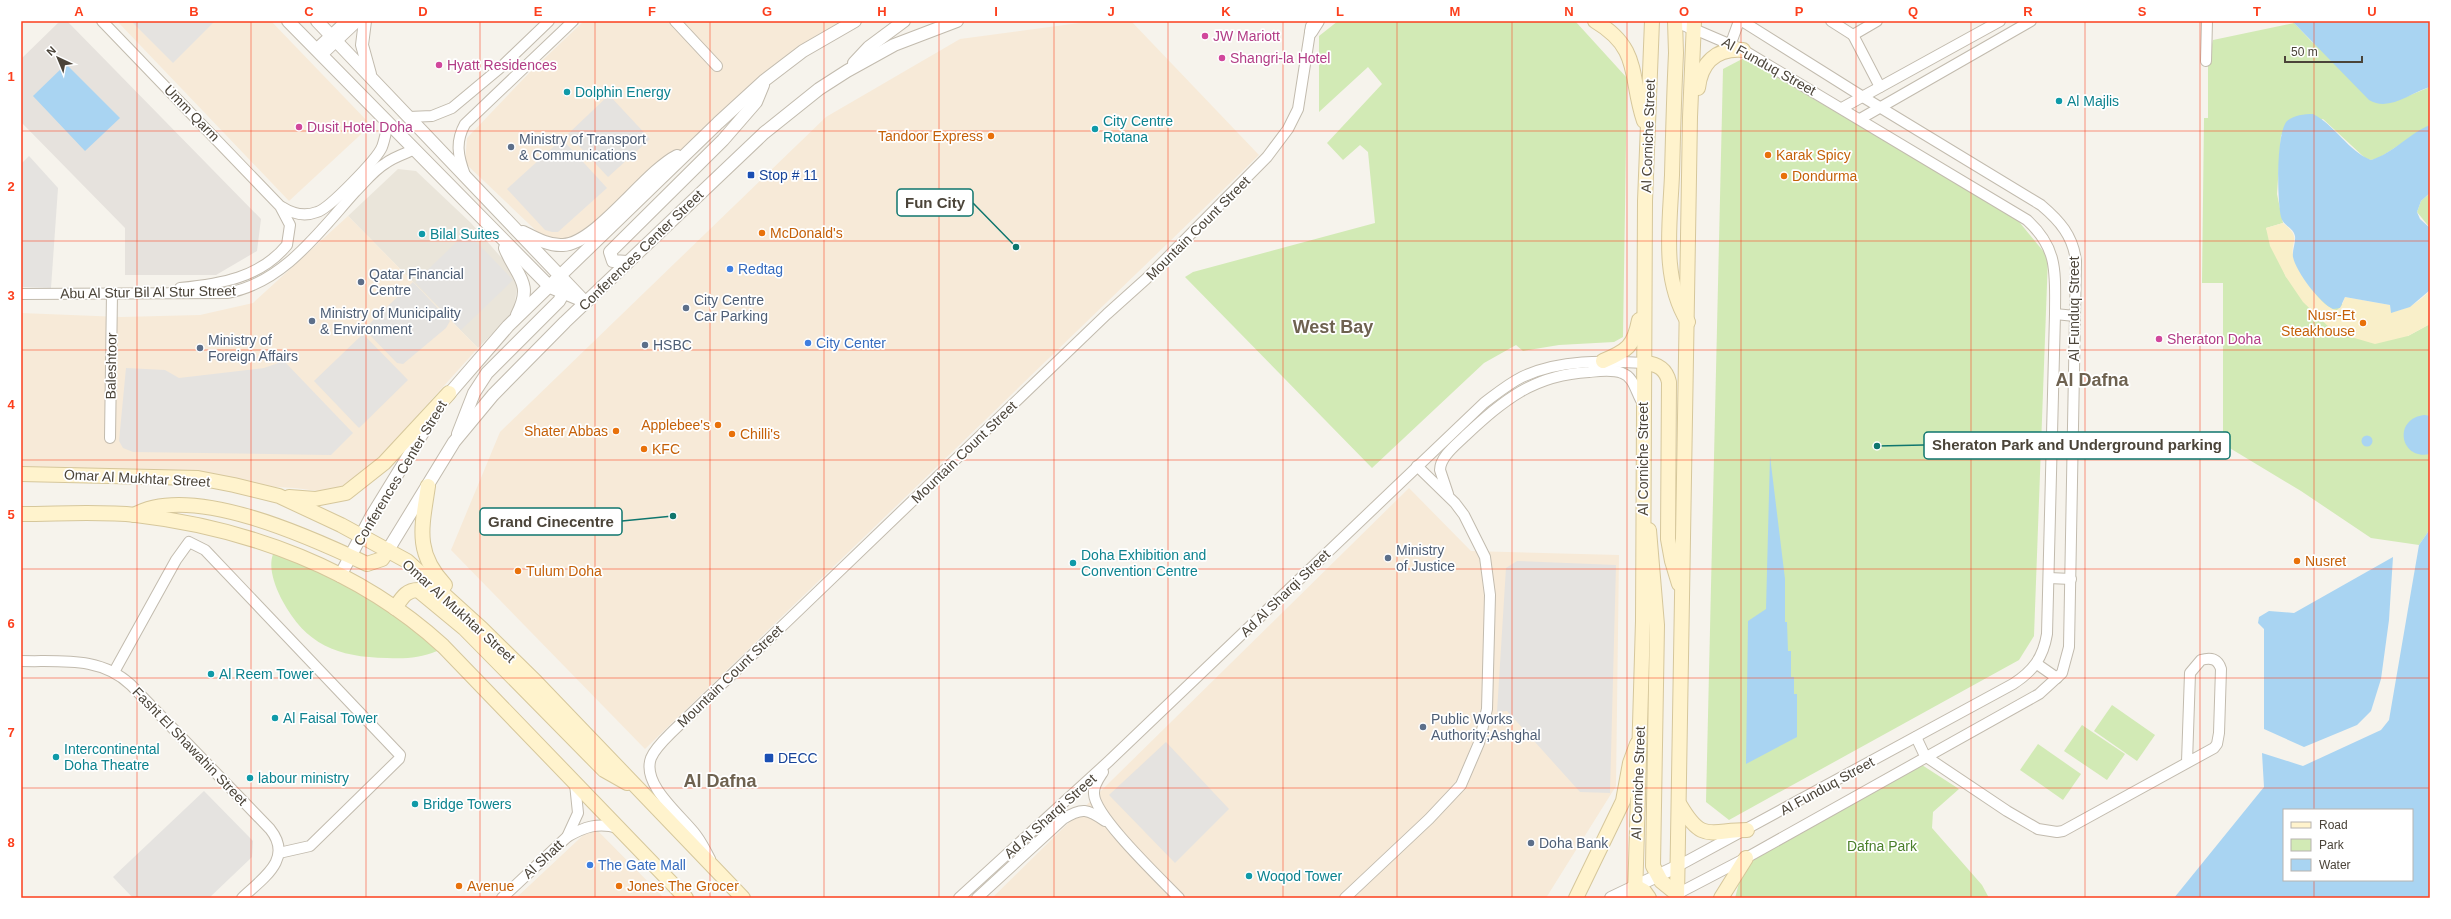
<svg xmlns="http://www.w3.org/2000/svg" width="2451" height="919" font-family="Helvetica,sans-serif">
<rect width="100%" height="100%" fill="#f6f3ec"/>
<polygon fill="#eae5da" points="398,169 416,171 471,223 513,271 517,288 513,313 478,348 348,216"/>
<g fill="#f7ead8">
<polygon points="117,21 271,21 371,125 289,201"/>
<polygon points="584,21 847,21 838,25 638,194 580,236 549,243 465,163 467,138 530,72"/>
<polygon points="1094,21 1131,21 1259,155 645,749 451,550 500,432 826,117 960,39"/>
<polygon points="348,216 478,348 376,461 333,493 295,488 21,473 21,313 121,317 200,315 253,303"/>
<polygon points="1409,488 1471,551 1619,555 1616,786 1546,898 992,898"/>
<polygon points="593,826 664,898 516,898"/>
</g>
<polygon fill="#e6e2dd" points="60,21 67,21 261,219 257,251 216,275 125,275 125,228 21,122 21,59"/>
<g fill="#d2eab5">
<polygon points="1338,21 1576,22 1627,78 1623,337 1614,342 1559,345 1523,351 1516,345 1484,363 1372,468 1185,277 1193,272 1375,223 1368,152 1360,145 1343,160 1327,143 1382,84 1368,67 1319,112 1319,36"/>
<polygon points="2294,23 2312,42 2403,98 2430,87 2430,125 2379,158 2371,160 2365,158 2323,119 2281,135 2277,194 2283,223 2266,228 2286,277 2408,336 2430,324 2430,529 2419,545 2371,538 2301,491 2223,444 2223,283 2202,283 2204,118 2208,118 2208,63 2213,40"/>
<polygon points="1744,58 2016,218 2048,257 2034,636 2019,660 1729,820 1706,802 1723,69"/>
<polygon points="2430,193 2430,228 2417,212 2421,201"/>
<path d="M 273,554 C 303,565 335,577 362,593 C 390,609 414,630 437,651 C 420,658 405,659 387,658 C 337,657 306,645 282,600 C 275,586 268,568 273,554 Z"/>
<polygon points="2112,705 2155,735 2137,761 2094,731"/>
<polygon points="2082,725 2125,754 2107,780 2064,751"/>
<polygon points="2038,744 2081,774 2063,800 2020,770"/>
<polygon points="1922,765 1959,789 1933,812 1932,828 1982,885 1989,898 1735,898 1740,879 1750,858"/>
</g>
<path fill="#f9efc9" d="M 2283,223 C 2304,239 2288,242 2294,258 C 2299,272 2322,309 2337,310 L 2342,305 L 2345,297 L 2390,305 L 2391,312 C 2406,310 2420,302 2430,290 L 2430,324 L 2408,336 L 2375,344 L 2334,332 L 2303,302 L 2286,277 L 2270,246 L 2266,228 Z"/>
<g fill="#e5e3e0">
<polygon points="131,21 215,21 173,63"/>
<polygon points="609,95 650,139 608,177 568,134"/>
<polygon points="562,139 607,188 558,232 552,232 545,230 507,189"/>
<polygon points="29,156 58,188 51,288 21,287 21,164"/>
<polygon points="467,232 513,280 461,330 415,282"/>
<polygon points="413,282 450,321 446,328 403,364 397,363 364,329"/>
<polygon points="363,334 408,380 359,428 314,381"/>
<polygon points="284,361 353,433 331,455 133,452 123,448 119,441 126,368 165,370 179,378 264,368"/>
<polygon points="1517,561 1616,565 1610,793 1580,792 1507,711 1497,712 1506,568"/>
<polygon points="1166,742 1229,809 1175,863 1109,795"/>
<polygon points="204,791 253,841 252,857 209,898 133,898 113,877"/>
</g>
<g fill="#a9d4f2" fill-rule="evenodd">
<path d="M 2292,21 L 2430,21 L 2430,87 C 2410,93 2389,112 2369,100 Z"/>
<polygon points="66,64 120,118 85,151 33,96"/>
<path d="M 2313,114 C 2335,125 2348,151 2371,160 C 2394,153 2408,134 2430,125 L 2430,193 L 2421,201 L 2417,212 L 2420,219 L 2430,228 L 2430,290 L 2410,307 L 2391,313 L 2390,305 L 2345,297 L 2340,308 L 2333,309 C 2320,303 2296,272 2293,257 C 2292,250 2296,243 2295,236 C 2293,227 2283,226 2281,217 C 2277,200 2276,133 2287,121 C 2294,115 2304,114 2313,114 Z"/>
<path d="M 2425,415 L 2430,416 L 2430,454 C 2400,461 2392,418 2425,415 Z"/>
<circle cx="2367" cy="441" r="5.5"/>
<polygon points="1770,456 1785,579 1785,622 1787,622 1788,651 1791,651 1791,677 1794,677 1794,694 1797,694 1797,737 1746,764 1748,621 1766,609"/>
<path d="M 2430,529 L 2430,898 L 2174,898 L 2264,787 L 2262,753 L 2303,766 L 2381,730 L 2389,720 L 2419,545 ZM 2284,810 L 2412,810 L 2412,880 L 2284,880 Z"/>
<polygon points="2393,557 2389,620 2381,679 2371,711 2357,725 2304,747 2264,729 2264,629 2258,623 2259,617 2269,611 2294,613"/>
</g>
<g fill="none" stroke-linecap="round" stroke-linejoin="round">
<g stroke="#c2bbae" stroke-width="12">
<g id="minor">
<path d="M 102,21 L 280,206 L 290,225 L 287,245 C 260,278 220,284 180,288"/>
<polyline points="675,21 717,66"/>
<polyline points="1831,21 1853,35 1877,21"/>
<polyline points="1853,35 1880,87"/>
<polyline points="1731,43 1739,21"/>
<polyline points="316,49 346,21"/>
<polyline points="322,55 358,21"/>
<polyline points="2206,61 2207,21"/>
<polyline points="1842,108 2000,21"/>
<polyline points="409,117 432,116 452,108 500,68 549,21"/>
<polyline points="1860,119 2031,21"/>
<path d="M 465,175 C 458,156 455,142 465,124 L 573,21"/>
<path d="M 282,207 C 293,214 304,217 317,212 C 329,209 377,159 382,147 C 385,139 386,131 388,123"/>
<path d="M 21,294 L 227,293 C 283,283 319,232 355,192 C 365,182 374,170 386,163 C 394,157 404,154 413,150"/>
<polyline points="2055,314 2075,316"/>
<polyline points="110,438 112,293"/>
<path d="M 1448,494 L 1440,470 C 1440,457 1456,445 1465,436 C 1504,400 1533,375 1589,372 C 1599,371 1612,369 1622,373 C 1635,377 1636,395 1644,405"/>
<polyline points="2049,578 2071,579"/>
<path d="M 21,661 C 61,662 100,656 131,685 L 270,829 C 294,859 263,878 242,898"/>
<polyline points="2037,664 2057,678"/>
<polyline points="114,672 176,560 189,542 205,550 400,755 399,759 310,846 279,853"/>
<path d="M 1916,737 L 1925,756 L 2007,811 L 2038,829 L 2057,832 L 2063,831 L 2214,748 L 2217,744 L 2219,733 L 2221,669 C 2218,659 2211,657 2201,660 L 2190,673 L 2187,762"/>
<path d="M 1103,772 C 1099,778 1093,786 1094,794 C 1095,817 1161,879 1179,898"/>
<path d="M 567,837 C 584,827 598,822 618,828"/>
<path d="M 710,859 C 706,851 702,843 696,835 C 682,816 641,785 651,758 C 655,748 665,739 673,731 L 1107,314 L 1146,279 L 1267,157 L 1288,129 L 1298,109 L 1311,26"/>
<path d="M 1678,866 L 2013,684 C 2033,671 2043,658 2047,634 L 2055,314 C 2055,274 2059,249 2027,220 L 1743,50 L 1694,29"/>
<path d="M 1677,894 L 1746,858 L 2039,694 L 2062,673 L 2069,647 L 2076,261 C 2073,236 2060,221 2041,205 L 1863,97 L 1742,21"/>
<polyline points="502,898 567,837 578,813 575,784"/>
<path d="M 959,898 L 1109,761 L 1484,403 C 1496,394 1508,384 1522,377 C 1560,359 1603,361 1645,363"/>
<path d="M 977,898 L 1063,819 C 1082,807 1088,809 1105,821"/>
<polyline points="1345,898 1429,819 1461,785 1479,743 1487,709 1490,595 1485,557 1464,515 1455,503 1417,466"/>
</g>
</g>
<g stroke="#c2bbae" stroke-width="14">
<g id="tertiary">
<polyline points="288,21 550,287 586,302"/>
<polyline points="317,21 584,301"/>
<polyline points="365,21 362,45 370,74"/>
<polyline points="1677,21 1694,29"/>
<polyline points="1311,32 1318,21"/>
<polyline points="854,63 869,47 904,21"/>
<path d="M 523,232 C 535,238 549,246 563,245 C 596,244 645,172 677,156"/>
<path d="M 505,248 C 516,276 534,282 517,315"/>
<polyline points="627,262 613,261 610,252 723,140 756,102 763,85"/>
<polyline points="443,401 508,326 718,123 765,80 803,51 855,21"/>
<polyline points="458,434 474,393 487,373 559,301 563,294 563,286"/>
<polyline points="388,550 454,442 493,395 565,322 764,133 819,89 847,71 894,45 957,21"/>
<polyline points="340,576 371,517 433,416"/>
<polyline points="1611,898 1678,866"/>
</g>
</g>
<g stroke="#d6c79b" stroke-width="16">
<g id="secondary">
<path d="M 1595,21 C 1642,49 1629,77 1644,121"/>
<path d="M 1675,21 L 1676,53 C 1674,94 1673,134 1672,175 C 1670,225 1661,278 1688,322"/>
<path d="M 1698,88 C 1701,63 1716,48 1743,50"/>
<path d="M 1603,361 C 1627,351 1634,346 1639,320"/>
<path d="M 1645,363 C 1658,364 1666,369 1669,382 L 1668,539 L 1672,561 L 1679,584"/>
<polyline points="21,474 198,478 234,485 279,496 341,525 407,561 482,629 536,682 743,898"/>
<path d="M 428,486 C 422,527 414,552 445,585"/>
<polyline points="289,497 315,499 346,493 384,463 449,393"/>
<path d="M 21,514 C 59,514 99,511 136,515 C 248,528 359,569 443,646 L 686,898"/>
<path d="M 134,515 C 191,482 312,538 367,564 L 382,559 L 388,550"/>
<polyline points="1649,530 1657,625 1653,866 1661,881 1677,894"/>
<path d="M 395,608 C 402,598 406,590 418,590 L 464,628 L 604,770 L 627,783"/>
<path d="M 1680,805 C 1703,844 1710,830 1747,830"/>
<polyline points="1635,886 1644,891 1649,898"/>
<polyline points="1576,898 1623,801 1630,763 1637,744"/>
<polyline points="1635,898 1643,621 1645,201 1652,21"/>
<polyline points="1677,898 1690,117 1694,21"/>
<polyline points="1721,898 1746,858"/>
</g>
</g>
<use href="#minor" stroke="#fff" stroke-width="10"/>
<use href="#tertiary" stroke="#fff" stroke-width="12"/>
<use href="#secondary" stroke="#fff3cd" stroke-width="14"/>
</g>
<path fill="none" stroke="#fc3f1d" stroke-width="1" stroke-opacity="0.55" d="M 137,21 L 137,898M 251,21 L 251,898M 366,21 L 366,898M 480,21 L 480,898M 595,21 L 595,898M 710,21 L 710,898M 824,21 L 824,898M 939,21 L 939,898M 1054,21 L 1054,898M 1168,21 L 1168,898M 1283,21 L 1283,898M 1397,21 L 1397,898M 1512,21 L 1512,898M 1627,21 L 1627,898M 1741,21 L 1741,898M 1856,21 L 1856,898M 1971,21 L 1971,898M 2085,21 L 2085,898M 2200,21 L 2200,898M 2314,21 L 2314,810M 21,131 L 2430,131M 21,241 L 2430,241M 21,350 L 2430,350M 21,460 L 2430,460M 21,569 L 2430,569M 21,678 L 2430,678M 21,788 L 2430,788M 2314,880 L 2314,898"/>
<g fill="#d1479c" stroke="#fff" stroke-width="1.5">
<circle cx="1205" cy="36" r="4"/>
<circle cx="1222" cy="58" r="4"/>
<circle cx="439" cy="65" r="4"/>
<circle cx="299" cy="127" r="4"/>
<circle cx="2159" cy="339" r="4"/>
</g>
<g fill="#0f9aa8" stroke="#fff" stroke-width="1.5">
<circle cx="567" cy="92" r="4"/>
<circle cx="2059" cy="101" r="4"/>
<circle cx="1095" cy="129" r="4"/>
<circle cx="422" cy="234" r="4"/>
<circle cx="1073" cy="563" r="4"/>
<circle cx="211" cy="674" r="4"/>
<circle cx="275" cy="718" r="4"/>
<circle cx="56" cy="757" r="4"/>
<circle cx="250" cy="778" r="4"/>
<circle cx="415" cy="804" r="4"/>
<circle cx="1249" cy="876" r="4"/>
</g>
<g fill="#e8710a" stroke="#fff" stroke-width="1.5">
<circle cx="991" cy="136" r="4"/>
<circle cx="1768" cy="155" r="4"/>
<circle cx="1784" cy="176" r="4"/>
<circle cx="762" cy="233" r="4"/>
<circle cx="2363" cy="323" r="4"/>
<circle cx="718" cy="425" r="4"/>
<circle cx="616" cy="431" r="4"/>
<circle cx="732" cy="434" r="4"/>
<circle cx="644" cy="449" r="4"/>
<circle cx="2297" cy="561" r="4"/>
<circle cx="518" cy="571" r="4"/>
<circle cx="459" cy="886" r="4"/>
<circle cx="619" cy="886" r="4"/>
</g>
<g fill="#5c6f8a" stroke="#fff" stroke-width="1.5">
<circle cx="511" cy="147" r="4"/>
<circle cx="361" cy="282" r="4"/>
<circle cx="686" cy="308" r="4"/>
<circle cx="312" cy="321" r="4"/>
<circle cx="645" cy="345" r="4"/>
<circle cx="200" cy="348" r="4"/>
<circle cx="1388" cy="558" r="4"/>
<circle cx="1423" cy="727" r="4"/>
<circle cx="1531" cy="843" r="4"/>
</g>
<g fill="#1a4fb4" stroke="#fff" stroke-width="1.5">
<rect x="747" y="171" width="8" height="8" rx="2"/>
<rect x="764" y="753" width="10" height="10" rx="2"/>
</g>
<g fill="#3f7fe0" stroke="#fff" stroke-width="1.5">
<circle cx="730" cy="269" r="4"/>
<circle cx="808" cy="343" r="4"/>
<circle cx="590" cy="865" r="4"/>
</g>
<g text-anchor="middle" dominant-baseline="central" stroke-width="3.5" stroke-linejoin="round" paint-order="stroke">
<g font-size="14" fill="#b23c85" stroke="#fff" text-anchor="start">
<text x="1213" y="36">JW Mariott</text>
<text x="1230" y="58">Shangri-la Hotel</text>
<text x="447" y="65">Hyatt Residences</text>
<text x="307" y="127">Dusit Hotel Doha</text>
<text x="2167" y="339">Sheraton Doha</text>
</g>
<g font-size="14" fill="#4b4439" stroke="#fff">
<text transform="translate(1769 66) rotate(29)">Al Funduq Street</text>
<text transform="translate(192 113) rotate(46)">Umm Qarm</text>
<text transform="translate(1648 136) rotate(-88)">Al Corniche Street</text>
<text transform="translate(1198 228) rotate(-45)">Mountain Count Street</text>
<text transform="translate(641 250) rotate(-44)">Conferences Center Street</text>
<text transform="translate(148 292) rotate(-1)">Abu Al Stur Bil Al Stur Street</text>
<text transform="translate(2074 309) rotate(-90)">Al Funduq Street</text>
<text transform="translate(111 366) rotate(-89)">Baleshtoor</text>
<text transform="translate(964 452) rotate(-44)">Mountain Count Street</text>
<text transform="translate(1643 459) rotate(-90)">Al Corniche Street</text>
<text transform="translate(400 473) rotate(-59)">Conferences Center Street</text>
<text transform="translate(137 478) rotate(3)">Omar Al Mukhtar Street</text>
<text transform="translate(1285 593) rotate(-44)">Ad Al Sharqi Street</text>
<text transform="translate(459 611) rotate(42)">Omar Al Mukhtar Street</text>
<text transform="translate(730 676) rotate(-44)">Mountain Count Street</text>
<text transform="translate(190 746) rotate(46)">Fasht El Shawahin Street</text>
<text transform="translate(1638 783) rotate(-88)">Al Corniche Street</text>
<text transform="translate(1827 786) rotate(-29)">Al Funduq Street</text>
<text transform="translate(1050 816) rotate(-42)">Ad Al Sharqi Street</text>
<text transform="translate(543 859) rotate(-43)">Al Shatt</text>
</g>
<g font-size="14" fill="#0d838f" stroke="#fff" text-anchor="start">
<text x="575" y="92">Dolphin Energy</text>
<text x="2067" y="101">Al Majlis</text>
<text x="1103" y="121">City Centre<tspan x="1103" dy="16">Rotana</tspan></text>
<text x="430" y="234">Bilal Suites</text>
<text x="1081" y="555">Doha Exhibition and<tspan x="1081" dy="16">Convention Centre</tspan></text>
<text x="219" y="674">Al Reem Tower</text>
<text x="283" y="718">Al Faisal Tower</text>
<text x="64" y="749">Intercontinental<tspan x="64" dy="16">Doha Theatre</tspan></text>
<text x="258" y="778">labour ministry</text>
<text x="423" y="804">Bridge Towers</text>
<text x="1257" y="876">Woqod Tower</text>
</g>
<g font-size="14" fill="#c56008" stroke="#fff" text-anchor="start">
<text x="983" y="136" text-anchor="end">Tandoor Express</text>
<text x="1776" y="155">Karak Spicy</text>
<text x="1792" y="176">Dondurma</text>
<text x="770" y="233">McDonald's</text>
<text x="2355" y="315" text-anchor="end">Nusr-Et<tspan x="2355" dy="16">Steakhouse</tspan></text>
<text x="710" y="425" text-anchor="end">Applebee's</text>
<text x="608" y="431" text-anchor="end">Shater Abbas</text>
<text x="740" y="434">Chilli's</text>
<text x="652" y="449">KFC</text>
<text x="2305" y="561">Nusret</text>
<text x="526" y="571">Tulum Doha</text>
<text x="467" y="886">Avenue</text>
<text x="627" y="886">Jones The Grocer</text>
</g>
<g font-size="14" fill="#4e5e75" stroke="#fff" text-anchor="start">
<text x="519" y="139">Ministry of Transport<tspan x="519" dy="16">&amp; Communications</tspan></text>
<text x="369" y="274">Qatar Financial<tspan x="369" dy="16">Centre</tspan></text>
<text x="694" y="300">City Centre<tspan x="694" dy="16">Car Parking</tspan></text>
<text x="320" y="313">Ministry of Municipality<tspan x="320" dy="16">&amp; Environment</tspan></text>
<text x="208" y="340">Ministry of<tspan x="208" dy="16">Foreign Affairs</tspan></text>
<text x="653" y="345">HSBC</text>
<text x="1396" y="550">Ministry<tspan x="1396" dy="16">of Justice</tspan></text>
<text x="1431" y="719">Public Works<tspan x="1431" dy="16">Authority;Ashghal</tspan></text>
<text x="1539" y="843">Doha Bank</text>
</g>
<g font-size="14" fill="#164399" stroke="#fff" text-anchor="start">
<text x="759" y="175">Stop # 11</text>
<text x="778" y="758">DECC</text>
</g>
<g font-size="14" fill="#366cbe" stroke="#fff" text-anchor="start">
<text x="738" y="269">Redtag</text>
<text x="816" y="343">City Center</text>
<text x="598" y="865">The Gate Mall</text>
</g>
<g font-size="14" fill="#4a7f2a" stroke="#fff">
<text x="1882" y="846">Dafna Park</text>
</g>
<g font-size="18" font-weight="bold" fill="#6e6250" stroke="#fff">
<text x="1333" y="327">West Bay</text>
<text x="2092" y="380">Al Dafna</text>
<text x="720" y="781">Al Dafna</text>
</g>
</g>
<path fill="none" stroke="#0f766e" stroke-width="1.5" d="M1016 247L973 203M1877 446L1924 445M673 516L622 521"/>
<g fill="#0f766e" stroke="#fff" stroke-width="1.5">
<circle cx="1016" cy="247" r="4"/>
<circle cx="1877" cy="446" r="4"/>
<circle cx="673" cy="516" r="4"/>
</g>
<g fill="#fff" stroke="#0f766e" stroke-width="1.5">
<rect x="897" y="189" width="76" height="27" rx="4"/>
<rect x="1924" y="432" width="306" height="27" rx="4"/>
<rect x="480" y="508" width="142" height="27" rx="4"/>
</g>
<g font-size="15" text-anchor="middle" font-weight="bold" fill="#4b4439">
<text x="935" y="208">Fun City</text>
<text x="2077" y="450">Sheraton Park and Underground parking</text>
<text x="551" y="527">Grand Cinecentre</text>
</g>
<rect width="2451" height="919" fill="none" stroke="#ffffff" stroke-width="44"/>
<rect x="2283" y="809" width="130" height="72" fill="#ffffff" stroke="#b7b4b0"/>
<rect x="2291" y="822" width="20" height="6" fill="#fff3cd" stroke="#b7b4b0"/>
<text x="2319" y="829" font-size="12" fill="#4b4439">Road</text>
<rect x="2291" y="839" width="20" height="12" fill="#d2eab5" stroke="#b7b4b0"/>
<text x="2319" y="849" font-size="12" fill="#4b4439">Park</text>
<rect x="2291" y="859" width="20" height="12" fill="#a9d4f2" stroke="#b7b4b0"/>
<text x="2319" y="869" font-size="12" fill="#4b4439">Water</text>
<g transform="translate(58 58) rotate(316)" stroke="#ffffff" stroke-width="3" paint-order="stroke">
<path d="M0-3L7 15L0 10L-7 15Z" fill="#4b4439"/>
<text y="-6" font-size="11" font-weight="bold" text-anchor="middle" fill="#4b4439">N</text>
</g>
<path d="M2285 56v6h77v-6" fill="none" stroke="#4b4439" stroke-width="2"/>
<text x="2291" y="56" font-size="12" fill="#4b4439" stroke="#ffffff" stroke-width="3" paint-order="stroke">50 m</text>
<rect x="22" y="22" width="2407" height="875" fill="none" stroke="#fc3f1d" stroke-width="1.5"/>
<g font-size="13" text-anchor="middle" font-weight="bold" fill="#fc3f1d">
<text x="79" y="16">A</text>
<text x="194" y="16">B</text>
<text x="309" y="16">C</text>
<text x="423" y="16">D</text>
<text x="538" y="16">E</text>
<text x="652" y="16">F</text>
<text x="767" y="16">G</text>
<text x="882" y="16">H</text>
<text x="996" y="16">I</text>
<text x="1111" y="16">J</text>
<text x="1226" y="16">K</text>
<text x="1340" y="16">L</text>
<text x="1455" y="16">M</text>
<text x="1569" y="16">N</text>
<text x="1684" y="16">O</text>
<text x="1799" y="16">P</text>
<text x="1913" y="16">Q</text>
<text x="2028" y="16">R</text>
<text x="2142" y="16">S</text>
<text x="2257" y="16">T</text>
<text x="2372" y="16">U</text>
<text x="11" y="81">1</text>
<text x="11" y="191">2</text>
<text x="11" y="300">3</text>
<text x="11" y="409">4</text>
<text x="11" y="519">5</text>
<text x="11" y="628">6</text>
<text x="11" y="737">7</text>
<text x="11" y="847">8</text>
</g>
</svg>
